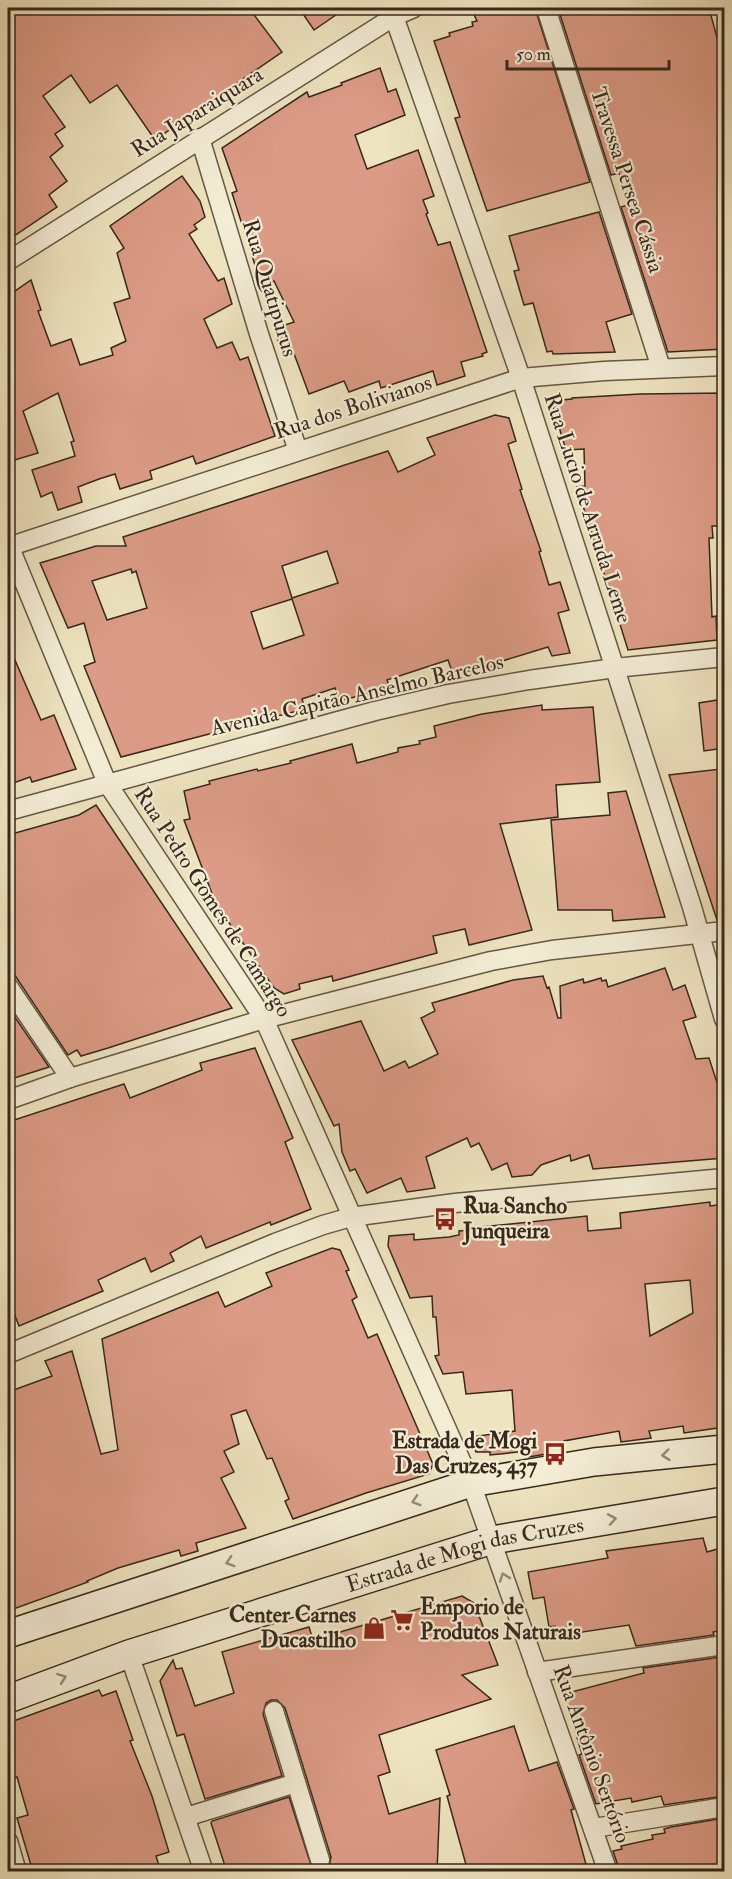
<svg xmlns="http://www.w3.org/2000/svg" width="732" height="1879" font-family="'IM FELL Double Pica',serif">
<rect width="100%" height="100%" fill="#eee4c0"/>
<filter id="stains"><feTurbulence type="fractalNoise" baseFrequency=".00333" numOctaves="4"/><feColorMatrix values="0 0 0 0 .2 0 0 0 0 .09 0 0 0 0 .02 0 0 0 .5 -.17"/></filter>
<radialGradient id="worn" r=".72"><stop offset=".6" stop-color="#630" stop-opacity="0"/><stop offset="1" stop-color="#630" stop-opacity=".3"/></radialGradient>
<g fill="#dc9b86" stroke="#37281b" stroke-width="1.5" fill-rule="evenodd">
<polygon points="8,8 249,8 282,52 155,140 117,85 90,103 71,75 43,96 65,127 55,134 63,146 50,157 67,181 49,195 57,207 8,240"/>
<polygon points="299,8 346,8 314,30"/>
<polygon points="471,8 535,8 590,182 487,211 455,118 460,117 434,41 450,36 449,33 473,26 472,22 477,21"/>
<polygon points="558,8 709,8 719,45 724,43 724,349 668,352 621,207 628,205 619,173 611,175"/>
<polygon points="380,68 388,92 396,89 405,115 355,135 367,169 418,150 434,196 423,200 428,213 426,214 438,245 450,242 487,352 482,354 483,356 461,362 465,376 437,385 433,371 381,388 379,381 349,392 344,381 309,394 293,351 283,354 276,335 276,328 294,322 274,281 262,287 232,193 237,191 222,148 307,92 309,97 342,85 341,83"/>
<polygon points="182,176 200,201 205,217 194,225 197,229 189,234 218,281 224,278 232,304 204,319 217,348 232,342 240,360 248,357 275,436 196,464 193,456 150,471 152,479 120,489 115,474 99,479 78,487 82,502 58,510 52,492 41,497 32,470 75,456 71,442 74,441 58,393 23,411 38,453 8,462 8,296 31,280 41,310 38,311 51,346 71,339 80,365 113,355 111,348 126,341 114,303 130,298 117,253 124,248 110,226"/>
<polygon points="599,212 632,314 606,322 615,352 553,354 552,351 547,352 533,303 524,305 514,271 519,270 509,236"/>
<polygon points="724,393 724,526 712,526 713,538 709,538 712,617 716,616 717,640 628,650 577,487 585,486 584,449 566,450 551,401 572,399 572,398 640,394"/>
<path d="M 495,415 L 509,418 L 516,441 L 508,444 L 522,489 L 520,490 L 541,551 L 539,552 L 549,585 L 560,582 L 569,610 L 558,613 L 570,653 L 552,656 L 548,647 L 499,662 L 500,665 L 453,674 L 448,660 L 387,680 L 390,688 L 339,701 L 335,688 L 302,699 L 305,709 L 121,757 L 84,666 L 95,662 L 84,623 L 68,628 L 40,563 L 96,546 L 126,546 L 123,537 L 388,451 L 398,472 L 435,455 L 427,438 ZM 327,551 L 338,583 L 292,598 L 282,566 ZM 131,569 L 132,573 L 136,571 L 147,608 L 107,620 L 92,581 ZM 292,599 L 304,635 L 263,649 L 251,612 Z"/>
<polygon points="8,644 41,720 54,715 76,769 32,782 30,777 8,785"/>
<polygon points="724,699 724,748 704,751 699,703"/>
<polygon points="542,705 542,710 593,707 600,782 556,785 558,817 500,824 532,930 469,945 465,929 433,936 437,953 333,981 332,976 299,984 300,989 284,994 274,988 216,904 184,820 190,819 184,791 210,784 209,781 257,769 258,771 291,763 290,761 352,744 357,763 398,752 398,748 420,744 419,741 436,737 434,726 482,714"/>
<polygon points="721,769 724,802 724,920 717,920 669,775"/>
<polygon points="626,791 665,917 613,921 612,910 558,910 551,820 610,815 608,793"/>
<polygon points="96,805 232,1008 108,1048 81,1056 77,1050 68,1055 8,965 8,835 79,815"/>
<polygon points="665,968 673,990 685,985 696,1017 683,1021 696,1059 709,1058 724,1104 724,1158 593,1169 589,1155 571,1161 570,1155 541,1165 532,1175 512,1177 507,1163 492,1170 479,1143 471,1147 467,1138 426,1157 435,1188 407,1192 401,1178 367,1193 355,1169 350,1171 342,1152 339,1124 334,1126 292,1040 361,1021 384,1071 405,1061 409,1068 438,1054 421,1018 435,1011 432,1003 513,980 543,976 547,988 549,987 558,1018 561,1018 560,986 583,979 584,983 601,978 602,981 606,980 608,987"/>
<polygon points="10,1010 49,1067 8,1080 8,1011"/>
<polygon points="255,1048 293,1138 285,1142 311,1209 271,1225 270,1222 206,1248 201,1236 170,1253 174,1261 151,1272 145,1258 98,1280 103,1291 19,1326 8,1298 8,1122 124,1084 130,1098 202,1070 200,1063"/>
<path d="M 710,1202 L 710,1206 L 724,1204 L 724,1427 L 684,1433 L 683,1426 L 649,1431 L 651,1438 L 621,1442 L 619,1431 L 564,1441 L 564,1445 L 546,1448 L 546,1454 L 529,1457 L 528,1451 L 490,1455 L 490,1452 L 476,1452 L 470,1437 L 515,1431 L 512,1390 L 466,1394 L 463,1372 L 443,1374 L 435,1356 L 439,1355 L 436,1317 L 433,1317 L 432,1296 L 410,1298 L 388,1246 L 389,1236 L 414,1234 L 414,1240 L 449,1237 L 459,1235 L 459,1231 L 481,1229 L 481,1227 L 587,1216 L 588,1231 L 621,1228 L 620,1213 ZM 690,1280 L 693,1313 L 650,1336 L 645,1284 Z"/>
<polygon points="332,1248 340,1250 349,1270 346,1271 357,1297 352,1300 368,1338 377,1334 398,1383 433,1464 429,1474 366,1493 293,1519 285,1501 289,1499 272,1458 267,1459 246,1410 231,1415 239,1444 224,1451 234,1472 221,1478 246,1528 196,1543 198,1551 181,1556 179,1550 118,1568 87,1581 88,1582 8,1611 8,1392 52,1376 45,1361 72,1351 101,1454 118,1450 102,1339 218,1292 225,1307 272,1286 266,1273"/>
<polygon points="703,1538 707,1552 724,1547 724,1630 713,1632 714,1635 636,1646 629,1625 556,1636 555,1626 549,1627 544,1597 533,1599 528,1572 608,1558 606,1551"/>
<polygon points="462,1596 474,1603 498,1665 462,1675 491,1699 379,1735 390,1772 378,1776 389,1814 440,1798 437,1872 227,1872 211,1823 212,1821 289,1797 312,1868 317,1871 324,1870 329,1867 331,1857 285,1708 277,1700 271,1700 266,1703 263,1714 282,1776 205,1799 184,1734 177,1736 160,1681 173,1660 176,1669 182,1668 195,1706 234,1693 222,1652 309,1627 313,1640"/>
<polygon points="721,1657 724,1666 724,1796 664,1805 661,1796 632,1802 631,1798 596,1804 579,1755 582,1754 564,1694 644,1673 643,1668"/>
<polygon points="99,1690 102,1696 116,1691 133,1740 130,1741 152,1796 169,1852 156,1856 161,1872 33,1872 17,1818 28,1815 17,1777 8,1780 8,1723"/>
<polygon points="514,1726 529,1771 557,1762 574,1809 571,1810 587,1868 575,1872 468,1872 447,1796 450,1795 436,1750"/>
<polygon points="724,1818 724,1872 620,1872 613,1851 622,1849 621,1846 653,1839 652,1835 665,1833 664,1829 671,1827"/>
</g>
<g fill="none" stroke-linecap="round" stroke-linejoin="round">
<g stroke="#655744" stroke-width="21">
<g id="street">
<polyline points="391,8 521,378 692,907 724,1019"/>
<polyline points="546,8 661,368"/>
<polyline points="200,138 259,334 298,451"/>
<polyline points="8,261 395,16 414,8"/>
<polyline points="8,543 107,783 264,1019 471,1483 608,1872"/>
<polyline points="8,547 521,378 604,371 724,366"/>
<polyline points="8,811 375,711 448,694 529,680 615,668 724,657"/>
<polyline points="8,986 70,1078"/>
<polyline points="8,1100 70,1078 264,1019 491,961 552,950 724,931"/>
<polyline points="8,1354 275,1243 323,1225 351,1217 455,1203 724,1178"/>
<polyline points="129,1654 204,1872"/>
<polyline points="537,1672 724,1645"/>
<polyline points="274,1711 320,1860"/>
<polyline points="186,1817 296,1783"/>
<polyline points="594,1828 724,1807"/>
<polyline points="8,1841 17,1872"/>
</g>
</g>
<g stroke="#37281b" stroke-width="30">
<g id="secondary">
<polyline points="8,1634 471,1483 594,1462 724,1449"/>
<path id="s1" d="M 8,1699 L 129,1654 L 492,1540 L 724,1501"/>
</g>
</g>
<use href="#street" stroke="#f4edd6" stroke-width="18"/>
<use href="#secondary" stroke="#f4edd6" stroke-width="27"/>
</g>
<defs><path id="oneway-chevron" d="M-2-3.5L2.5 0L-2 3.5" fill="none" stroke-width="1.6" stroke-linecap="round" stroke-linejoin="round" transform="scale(1.5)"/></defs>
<g stroke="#968a78">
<use href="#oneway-chevron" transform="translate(666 1455) rotate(174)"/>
<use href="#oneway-chevron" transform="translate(416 1501) rotate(162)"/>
<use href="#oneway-chevron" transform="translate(612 1519) rotate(-10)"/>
<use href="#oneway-chevron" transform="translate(230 1562) rotate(162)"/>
<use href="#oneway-chevron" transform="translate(504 1577) rotate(-109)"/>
<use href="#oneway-chevron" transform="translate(62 1678) rotate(-20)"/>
</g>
<defs>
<g id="bus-bare" transform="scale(1.8)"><path d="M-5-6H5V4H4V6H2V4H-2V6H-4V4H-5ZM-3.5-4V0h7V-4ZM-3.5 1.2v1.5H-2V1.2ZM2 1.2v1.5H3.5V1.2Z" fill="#8f2418" stroke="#f4edd6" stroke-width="2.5" paint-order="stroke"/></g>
<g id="supermarket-bare" transform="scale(1.8)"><path d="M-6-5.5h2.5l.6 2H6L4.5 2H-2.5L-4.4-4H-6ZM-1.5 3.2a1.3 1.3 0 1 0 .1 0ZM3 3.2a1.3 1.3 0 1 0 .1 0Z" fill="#8f2418" stroke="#f4edd6" stroke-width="2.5" paint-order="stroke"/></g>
<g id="shop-bare" transform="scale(1.8)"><path d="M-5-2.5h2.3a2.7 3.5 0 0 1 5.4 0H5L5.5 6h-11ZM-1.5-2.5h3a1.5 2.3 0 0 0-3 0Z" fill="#8f2418" stroke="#f4edd6" stroke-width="2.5" paint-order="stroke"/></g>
</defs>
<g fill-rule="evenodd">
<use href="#bus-bare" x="445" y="1219"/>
<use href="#bus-bare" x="555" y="1454"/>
<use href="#supermarket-bare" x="402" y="1620"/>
<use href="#shop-bare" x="374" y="1628"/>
</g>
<g text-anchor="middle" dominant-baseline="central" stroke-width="4.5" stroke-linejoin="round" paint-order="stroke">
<g font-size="22" fill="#37281b" stroke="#f4edd6">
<text transform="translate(197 112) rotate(-32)">Rua Japaraiquara</text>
<text transform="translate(627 180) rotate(72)">Travessa Persea Cássia</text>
<text transform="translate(270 288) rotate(73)">Rua Quatipurus</text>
<text transform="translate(353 407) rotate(-18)">Rua dos Bolivianos</text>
<text transform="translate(588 508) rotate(72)">Rua Lucio de Arruda Leme</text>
<text transform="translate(357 695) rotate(-13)">Avenida Capitão Anselmo Barcelos</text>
<text transform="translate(213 902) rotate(57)">Rua Pedro Gomes de Camargo</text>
<text stroke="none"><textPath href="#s1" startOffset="480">Estrada de Mogi das Cruzes</textPath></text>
<text transform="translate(592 1754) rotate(70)">Rua Antônio Sertório</text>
</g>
<g font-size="22" font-weight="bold" fill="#37281b" stroke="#f4edd6" text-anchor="start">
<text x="463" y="1206">Rua Sancho<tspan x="463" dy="25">Junqueira</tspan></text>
<text x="537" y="1441" text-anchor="end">Estrada de Mogi<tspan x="537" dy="25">Das Cruzes, 437</tspan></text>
<text x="420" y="1607">Emporio de<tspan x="420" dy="25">Produtos Naturais</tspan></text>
<text x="356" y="1615" text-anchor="end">Center Carnes<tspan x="356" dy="25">Ducastilho</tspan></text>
</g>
</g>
<rect width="732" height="1879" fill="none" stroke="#eee4c0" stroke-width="30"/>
<rect x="9" y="9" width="714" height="1861" fill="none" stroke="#37281b" stroke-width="3"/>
<rect x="15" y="15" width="702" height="1849" fill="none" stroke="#37281b" stroke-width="1.5"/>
<path d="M507 60v9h162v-9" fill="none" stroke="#37281b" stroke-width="3"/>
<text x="516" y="60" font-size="18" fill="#37281b" stroke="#f4edd6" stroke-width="4.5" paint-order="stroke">50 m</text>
<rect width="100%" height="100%" filter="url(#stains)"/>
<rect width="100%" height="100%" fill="url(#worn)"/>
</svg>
